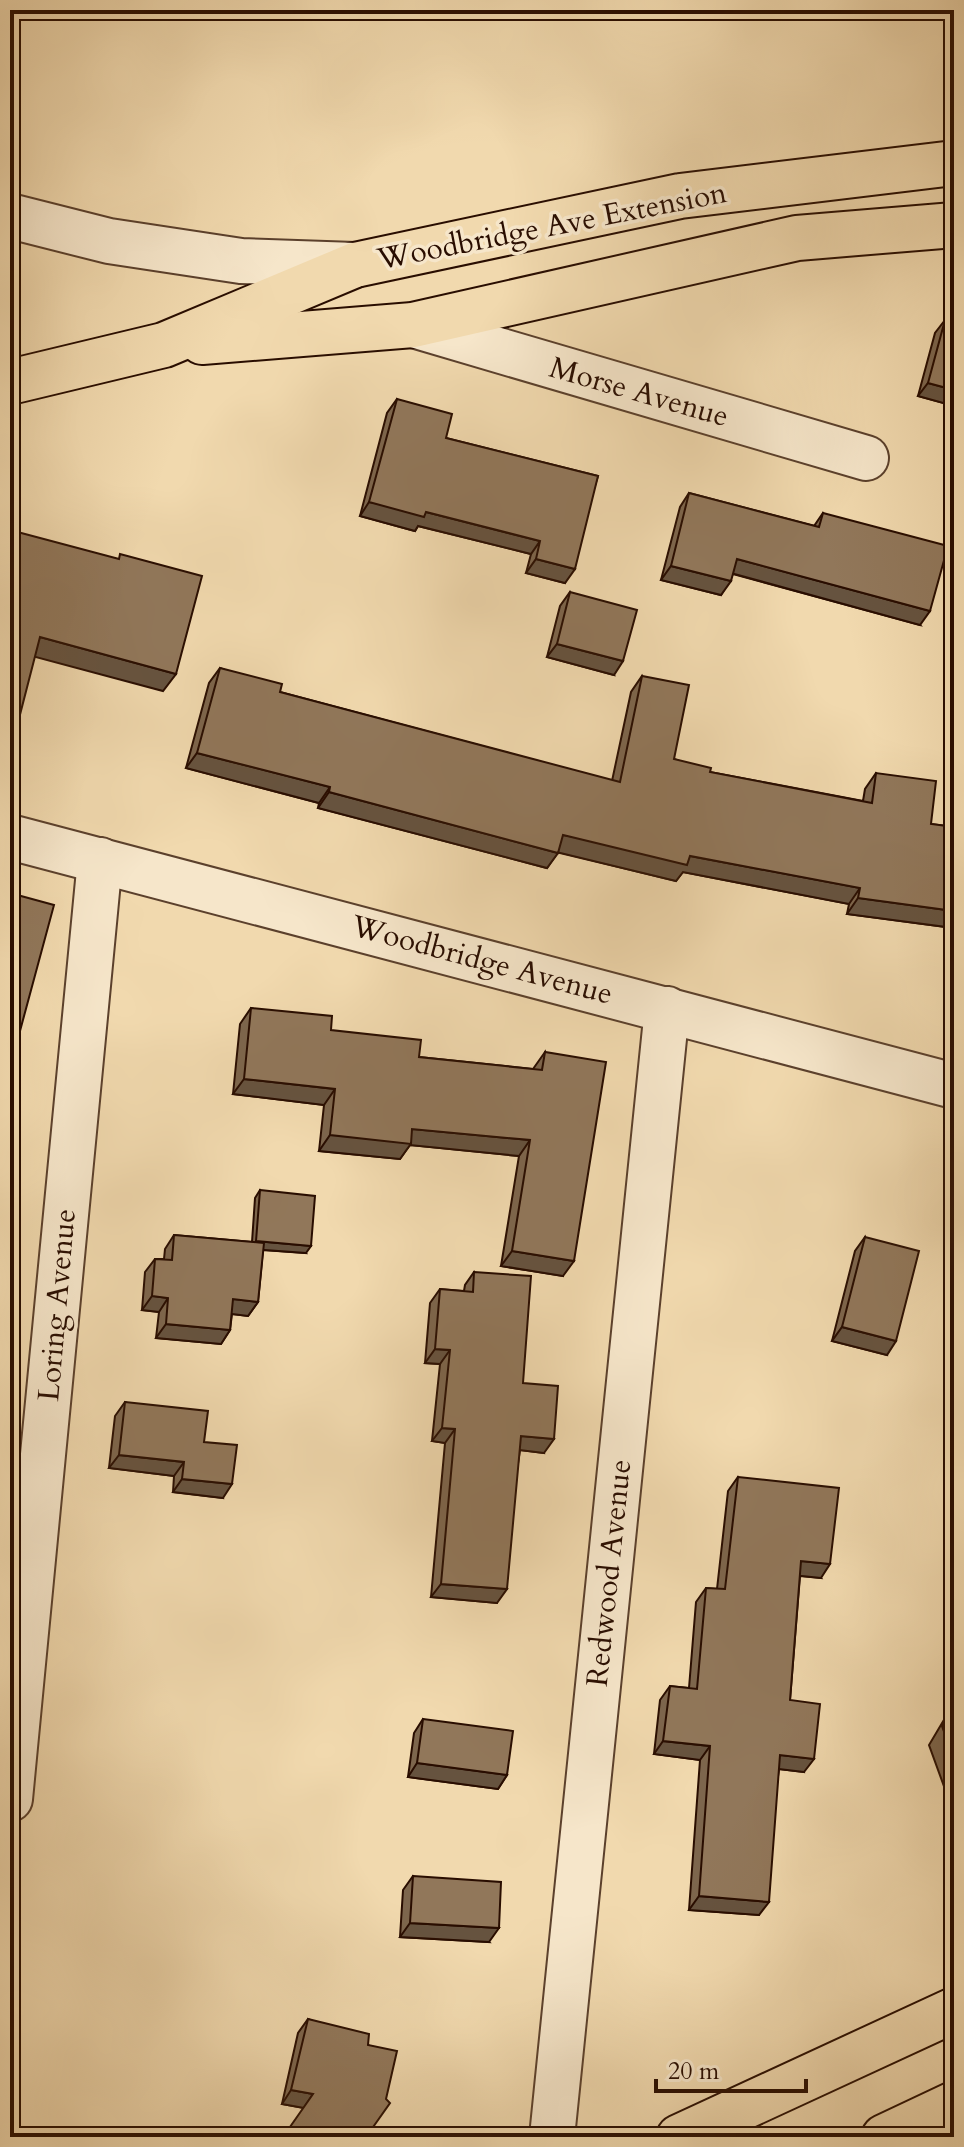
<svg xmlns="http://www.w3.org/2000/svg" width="964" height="2147" font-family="Cardo,serif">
<rect width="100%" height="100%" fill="#f1d9ae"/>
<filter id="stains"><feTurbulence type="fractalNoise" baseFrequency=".0025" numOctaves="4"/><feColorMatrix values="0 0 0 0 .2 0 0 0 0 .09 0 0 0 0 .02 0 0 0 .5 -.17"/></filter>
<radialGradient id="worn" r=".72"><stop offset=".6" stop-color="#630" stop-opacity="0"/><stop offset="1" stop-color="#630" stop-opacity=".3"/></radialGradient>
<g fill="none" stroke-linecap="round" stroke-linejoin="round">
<g stroke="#5b402c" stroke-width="48">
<g id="minor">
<polyline points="10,216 109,241 241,261 355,265"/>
<polyline points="413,325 866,458"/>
<polyline points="10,837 954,1086"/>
<polyline points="10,1799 100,860"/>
<polyline points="552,2137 667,1009"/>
</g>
</g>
<g stroke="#290d00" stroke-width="48">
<g id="major">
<polyline points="202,342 413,325 797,238 954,225"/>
<polyline points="10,382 164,345 355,265 680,196 954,163"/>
</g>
</g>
<g stroke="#290d00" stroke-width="48">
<g id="highway">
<polyline points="679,2137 954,2010"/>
<polyline points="884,2137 954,2104"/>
</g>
</g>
<use href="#minor" stroke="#f6e6ca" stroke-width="44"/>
<use href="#major" stroke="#f1d9ae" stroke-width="44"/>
<use href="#highway" stroke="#f1d9ae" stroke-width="44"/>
</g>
<g fill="#7d664d" stroke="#290d00" stroke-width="2">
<polygon points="945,320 954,406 918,396 935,333"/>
<polygon points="397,399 446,438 598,476 565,583 526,573 531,554 418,526 415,531 360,516 387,413"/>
<polygon points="689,493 814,526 823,513 920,625 733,574 721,595 661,580 680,507"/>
<polygon points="570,592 614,675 547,657 560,606"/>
<polygon points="220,668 280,692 612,781 631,692 642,676 674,759 710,772 863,801 865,789 876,773 931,824 954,827 954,928 847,914 849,904 683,872 676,881 558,852 547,868 318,808 319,803 186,768 209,683"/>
<polygon points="251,1008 419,1057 533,1069 545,1052 563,1276 501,1266 519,1156 410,1145 400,1159 319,1151 324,1105 233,1094 240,1024"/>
<polygon points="260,1190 306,1253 263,1250 258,1302 248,1316 232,1314 230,1330 221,1344 156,1338 159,1312 142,1310 145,1272 155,1259 164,1259 165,1249 174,1235 252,1242 255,1198"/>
<polygon points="865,1237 887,1355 832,1341 855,1251"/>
<polygon points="474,1272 523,1383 544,1453 520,1450 497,1603 431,1597 445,1443 432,1441 440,1364 425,1363 430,1303 440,1289 464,1291 465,1285"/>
<polygon points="125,1402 204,1442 223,1498 173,1492 174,1476 109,1468 115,1416"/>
<polygon points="738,1477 821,1578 800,1576 790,1700 804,1772 779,1769 759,1915 689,1910 700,1760 654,1754 660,1700 670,1686 689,1688 696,1602 706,1588 717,1589 728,1491"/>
<polygon points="954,1703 954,1814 929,1745"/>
<polygon points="423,1719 507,1775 498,1789 408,1777 414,1733"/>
<polygon points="413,1876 489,1942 400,1937 403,1890"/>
<polygon points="308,2019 368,2045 303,2108 282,2104 298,2033"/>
</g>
<g fill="#66533f" stroke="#290d00" stroke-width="2">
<polygon points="928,383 954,390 954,406 918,396"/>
<polygon points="369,502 426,512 540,541 531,554 418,526 415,531 360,516"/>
<polygon points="536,559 575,569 565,583 526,573"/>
<polygon points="737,559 930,611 920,625 727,572"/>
<polygon points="671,566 731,581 721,595 661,580"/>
<polygon points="40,637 176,674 163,691 28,655"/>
<polygon points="557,644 623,661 614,675 547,657"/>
<polygon points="197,753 330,787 319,803 186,768"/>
<polygon points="329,792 558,853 547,868 318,808"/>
<polygon points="563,835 690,856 860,888 849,904 683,872 676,881 552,851"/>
<polygon points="858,898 954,911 954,928 847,914"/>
<polygon points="244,1079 335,1089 324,1105 233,1094"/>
<polygon points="412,1129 530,1140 519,1156 410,1145 400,1159 319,1151 330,1135"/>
<polygon points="256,1241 311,1246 306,1253 251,1249"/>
<polygon points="512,1251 574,1261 563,1276 501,1266"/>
<polygon points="152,1296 168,1298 159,1312 142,1310"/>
<polygon points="233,1299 258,1302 248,1316 224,1313"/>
<polygon points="166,1324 230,1330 221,1344 156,1338"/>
<polygon points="842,1327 896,1341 887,1355 832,1341"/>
<polygon points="435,1349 450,1350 440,1364 425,1363"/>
<polygon points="442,1428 455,1429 445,1443 432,1441"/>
<polygon points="521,1436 554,1439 544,1453 511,1449"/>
<polygon points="119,1455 184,1462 174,1476 109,1468"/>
<polygon points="182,1479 232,1484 223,1498 173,1492"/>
<polygon points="801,1561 830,1564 821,1578 792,1575"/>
<polygon points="441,1584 507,1589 497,1603 431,1597"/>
<polygon points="663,1741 710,1746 700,1760 654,1754"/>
<polygon points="780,1755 814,1759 804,1772 770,1768"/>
<polygon points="417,1763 507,1775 498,1789 408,1777"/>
<polygon points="699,1896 769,1902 759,1915 689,1910"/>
<polygon points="410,1923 499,1928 489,1942 400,1937"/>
<polygon points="291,2090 313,2094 304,2108 282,2104"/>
</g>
<g fill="#91775a" stroke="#290d00" stroke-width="2">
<polygon points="945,320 954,322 954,390 928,383"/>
<polygon points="397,399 452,414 446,438 598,476 575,569 536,559 540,541 426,512 424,517 369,502"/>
<polygon points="689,493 819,527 823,513 948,546 930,611 737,559 731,581 671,566"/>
<polygon points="10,530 119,559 120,554 202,576 176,674 40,637 15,734 10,733"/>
<polygon points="570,592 637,610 623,661 557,644"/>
<polygon points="220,668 282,684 280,692 620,782 642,676 689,685 674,759 711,768 710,772 872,803 876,773 936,781 931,824 954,827 954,911 858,898 860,888 690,856 687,865 563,835 558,853 329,792 330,787 197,753"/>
<polygon points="10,893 54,905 10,1068"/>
<polygon points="251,1008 332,1016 331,1030 421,1040 419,1057 542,1070 545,1052 606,1062 574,1261 512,1251 530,1140 412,1129 411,1144 330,1135 335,1089 244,1079"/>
<polygon points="260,1190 315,1196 311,1246 256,1241"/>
<polygon points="174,1235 264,1243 258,1302 233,1299 230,1330 166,1324 168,1298 152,1296 155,1259 172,1260"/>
<polygon points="865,1237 919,1251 896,1341 842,1327"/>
<polygon points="474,1272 531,1276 523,1383 558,1386 554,1439 521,1436 507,1589 441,1584 455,1429 442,1428 450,1350 435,1349 440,1289 473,1292"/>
<polygon points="125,1402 208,1411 204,1442 237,1445 232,1484 182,1479 184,1462 119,1455"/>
<polygon points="738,1477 839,1488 830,1564 801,1561 790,1700 820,1704 814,1759 780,1755 769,1902 699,1896 710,1746 663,1741 670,1686 697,1689 706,1588 725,1589"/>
<polygon points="954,1706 954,1759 942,1726"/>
<polygon points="423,1719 513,1731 507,1775 417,1763"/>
<polygon points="413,1876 501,1882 499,1928 410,1923"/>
<polygon points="308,2019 369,2034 368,2045 397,2051 386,2099 390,2103 366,2137 283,2137 313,2094 291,2090"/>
</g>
<g text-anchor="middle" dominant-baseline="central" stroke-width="7" stroke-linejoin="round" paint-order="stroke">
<g font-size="30" fill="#290d00" stroke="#f6e6ca">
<text transform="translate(552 226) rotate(-11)">Woodbridge Ave Extension</text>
<text transform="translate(639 392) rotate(16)">Morse Avenue</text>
<text transform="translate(482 960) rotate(15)">Woodbridge Avenue</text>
<text transform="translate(57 1305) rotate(-85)">Loring Avenue</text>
<text transform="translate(609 1573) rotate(-84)">Redwood Avenue</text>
</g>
</g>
<rect width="964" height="2147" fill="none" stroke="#f1d9ae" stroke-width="40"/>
<rect x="12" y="12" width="940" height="2123" fill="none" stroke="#290d00" stroke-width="4"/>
<rect x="20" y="20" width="924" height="2107" fill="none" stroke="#290d00" stroke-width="2"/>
<path d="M656 2079v12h150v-12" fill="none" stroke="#290d00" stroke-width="4"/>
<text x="668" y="2079" font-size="24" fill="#290d00" stroke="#f6e6ca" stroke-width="6" paint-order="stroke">20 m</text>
<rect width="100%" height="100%" filter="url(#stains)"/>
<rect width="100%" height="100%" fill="url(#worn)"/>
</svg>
